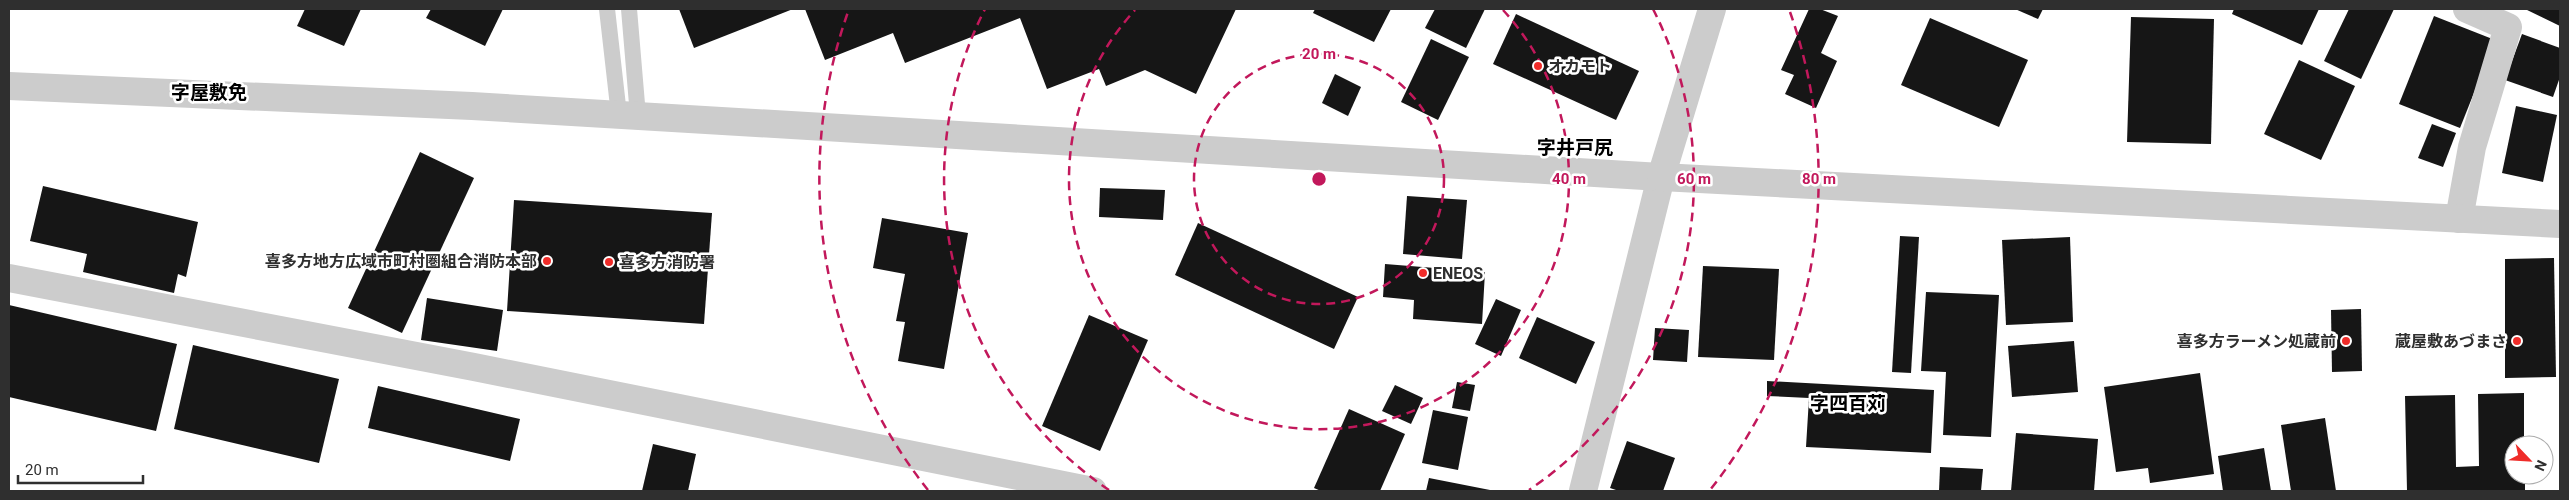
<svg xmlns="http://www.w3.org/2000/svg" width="2569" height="500" font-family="Roboto,'Noto Sans JP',sans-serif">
<rect width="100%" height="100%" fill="#fff"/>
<g fill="#161616">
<polygon points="305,9 361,9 344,46 297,26"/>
<polygon points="431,9 503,9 485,46 426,18"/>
<polygon points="679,9 793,9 694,48"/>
<polygon points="805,9 1236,9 1196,94 1145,70 1106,86 1099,69 1047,89 1020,18 905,63 893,33 825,60"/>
<polygon points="1315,9 1391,9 1374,42 1313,13"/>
<polygon points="1435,9 1485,9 1466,48 1425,28"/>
<polygon points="1809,9 1820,9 1838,16 1821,53 1837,61 1816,108 1785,94 1794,75 1781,70"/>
<polygon points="2015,9 2043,9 2038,19"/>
<polygon points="2234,9 2319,9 2302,45 2232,14"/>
<polygon points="2349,9 2394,9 2361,79 2324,61"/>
<polygon points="2525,9 2560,9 2560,26"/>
<polygon points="1516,14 1639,71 1616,120 1493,64"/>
<polygon points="2434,16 2495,40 2460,128 2399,104"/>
<polygon points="2131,17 2214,19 2211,144 2127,142"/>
<polygon points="1930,18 2028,60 1999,127 1901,85"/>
<polygon points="2522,34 2560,48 2560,77 2553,97 2505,80"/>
<polygon points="1431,39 1469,57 1438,120 1401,102"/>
<polygon points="2299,60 2355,86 2321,160 2264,134"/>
<polygon points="1335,74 1361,87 1348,116 1322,103"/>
<polygon points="2516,106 2557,115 2543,182 2502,173"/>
<polygon points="2432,124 2456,133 2443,167 2418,158"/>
<polygon points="420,152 474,178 402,333 348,308"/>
<polygon points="43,186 198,222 186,277 178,274 174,293 83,272 87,254 30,241"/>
<polygon points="1100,188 1165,190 1163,220 1099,217"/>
<polygon points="1407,196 1467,200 1462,259 1403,254"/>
<polygon points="514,200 712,213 704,324 507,311"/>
<polygon points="882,218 968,233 944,369 898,361 905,322 896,321 905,274 873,268"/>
<polygon points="1198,223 1358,297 1334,349 1175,275"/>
<polygon points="1900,236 1919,237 1911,373 1892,372"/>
<polygon points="2070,237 2073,322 2006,325 2002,240"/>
<polygon points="2554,258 2556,377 2505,378 2505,259"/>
<polygon points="1385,264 1485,272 1482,324 1413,319 1414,300 1383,297"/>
<polygon points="1703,266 1779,269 1774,360 1698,357"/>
<polygon points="1926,292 1999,295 1991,437 1943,435 1946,372 1921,371"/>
<polygon points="427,298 503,310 497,351 421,340"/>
<polygon points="1496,299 1521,310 1501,356 1475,344"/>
<polygon points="9,305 177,344 156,431 9,397"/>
<polygon points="2361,309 2362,371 2332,372 2331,310"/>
<polygon points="1089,315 1148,340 1100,451 1042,426"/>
<polygon points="1537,317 1595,342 1576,384 1519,358"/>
<polygon points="1655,328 1689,330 1687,362 1653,360"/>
<polygon points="2074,341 2078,392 2012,397 2008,346"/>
<polygon points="193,345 339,379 319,463 174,429"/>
<polygon points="2200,373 2214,474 2150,483 2148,468 2116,472 2104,387"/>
<polygon points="1767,381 1934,390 1931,453 1806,447 1809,398 1767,396"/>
<polygon points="1457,382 1475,385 1470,411 1452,408"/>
<polygon points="1395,385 1423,398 1411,424 1382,411"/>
<polygon points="378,386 520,419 510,461 368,428"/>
<polygon points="2524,393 2524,445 2514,445 2514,475 2525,475 2525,491 2407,491 2405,396 2455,395 2456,467 2479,466 2478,394"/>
<polygon points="1349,409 1405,434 1380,491 1321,491 1314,488"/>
<polygon points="1433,410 1468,417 1458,470 1422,463"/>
<polygon points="2325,418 2336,491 2291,491 2281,425"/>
<polygon points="2016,433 2098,439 2094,491 2011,491"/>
<polygon points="1627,441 1675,458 1663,491 1619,491 1610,488"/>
<polygon points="653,444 696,454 688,491 642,491"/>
<polygon points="2264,448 2271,491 2223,491 2218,456"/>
<polygon points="1940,467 1983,469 1981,491 1939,491"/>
<polygon points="1429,478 1490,490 1490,491 1426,491"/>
</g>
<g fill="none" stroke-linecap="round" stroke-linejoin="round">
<g stroke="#ccc" stroke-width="16">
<polyline points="607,9 619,115"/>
<polyline points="629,9 638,116"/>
</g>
<g stroke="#ccc" stroke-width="28">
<polyline points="2459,219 2472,147 2508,27 2467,9"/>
<polyline points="9,278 474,367 1093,491"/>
<polyline points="1583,491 1661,177"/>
</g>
<g stroke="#ccc" stroke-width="28">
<polyline points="9,86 472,106 1661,177 2560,224"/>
<polyline points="1661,177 1712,9"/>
</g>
</g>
<g fill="none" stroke="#c2185b" stroke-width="2.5" stroke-dasharray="9 6">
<circle cx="1319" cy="179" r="125"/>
<path d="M1503 10A250 250 0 1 1 1135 10"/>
<path d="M1109 490A375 375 0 0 1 985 9M1653 9A375 375 0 0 1 1529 490"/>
<path d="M928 490A500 500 0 0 1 848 12M1790 12A500 500 0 0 1 1710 490"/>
</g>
<g fill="#ef2c29" stroke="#fff" stroke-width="2">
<circle cx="1538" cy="66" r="5"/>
<circle cx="547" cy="261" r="5"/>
<circle cx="609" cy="262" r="5"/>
<circle cx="1423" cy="273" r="5"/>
<circle cx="2346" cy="341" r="5"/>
<circle cx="2517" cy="341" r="5"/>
</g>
<g text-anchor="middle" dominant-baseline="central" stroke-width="5" stroke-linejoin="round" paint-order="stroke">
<g font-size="16" font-weight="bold" fill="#2f2f2f" stroke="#fff" text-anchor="start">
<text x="1548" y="66">オカモト</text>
<text x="537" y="261" text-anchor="end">喜多方地方広域市町村圏組合消防本部</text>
<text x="619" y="262">喜多方消防署</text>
<text x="1433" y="273">ENEOS</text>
<text x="2336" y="341" text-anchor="end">喜多方ラーメン処蔵前</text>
<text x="2507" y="341" text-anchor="end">蔵屋敷あづまさ</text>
</g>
<g font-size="19" font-weight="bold" fill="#000" stroke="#fff">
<text x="209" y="92">字屋敷免</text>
<text x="1575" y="147">字井戸尻</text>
<text x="1848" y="403">字四百苅</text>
</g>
</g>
<circle cx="1319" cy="179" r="8" fill="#c2185b" stroke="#fff" stroke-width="2.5"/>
<g font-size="15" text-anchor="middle" font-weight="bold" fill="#c2185b" stroke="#fff" stroke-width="5" stroke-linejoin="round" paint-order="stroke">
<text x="1319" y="59">20 m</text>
<text x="1569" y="184">40 m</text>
<text x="1694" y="184">60 m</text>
<text x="1819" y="184">80 m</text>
</g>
<rect width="2569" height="500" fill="none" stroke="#2f2f2f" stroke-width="20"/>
<g transform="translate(2529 460) rotate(115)"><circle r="24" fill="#ffffff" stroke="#acacac"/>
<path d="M0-4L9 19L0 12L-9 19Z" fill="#ef2c29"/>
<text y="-8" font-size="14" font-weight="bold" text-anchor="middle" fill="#2f2f2f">N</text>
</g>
<path d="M18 475v8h125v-8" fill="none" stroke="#2f2f2f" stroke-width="2.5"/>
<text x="25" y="475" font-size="15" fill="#2f2f2f" stroke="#ffffff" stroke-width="4" paint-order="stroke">20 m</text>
</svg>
